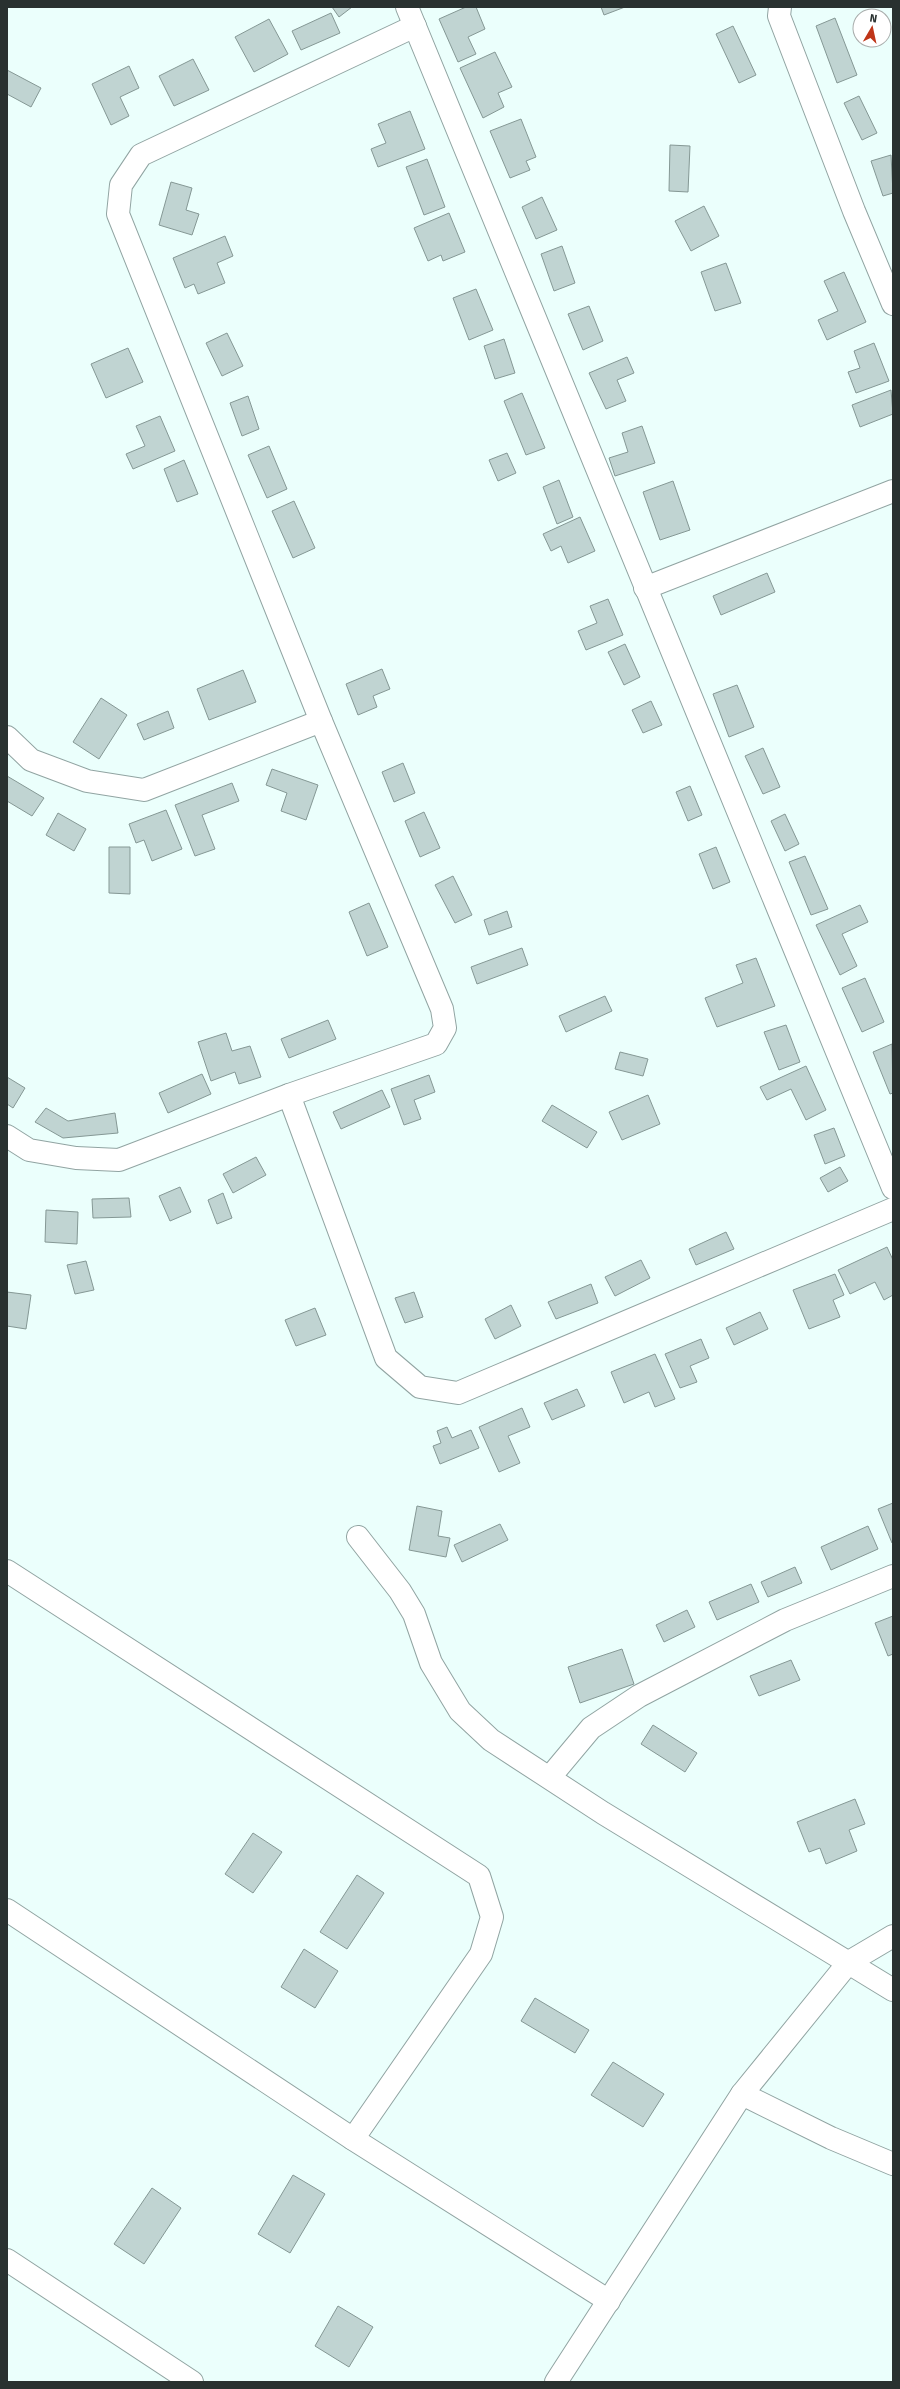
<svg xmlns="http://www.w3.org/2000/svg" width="900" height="2389" font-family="'Fira Sans',sans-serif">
<rect width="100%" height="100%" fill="#ebfffc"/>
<g fill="#c0d4d2" stroke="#859895">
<polygon points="332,7 352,7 339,17"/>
<polygon points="466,7 476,7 485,29 468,37 476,54 458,62 439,19"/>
<polygon points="601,7 625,7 604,15"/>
<polygon points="331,13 340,33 301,50 292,31"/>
<polygon points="835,18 857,75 837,83 816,26"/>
<polygon points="269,19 288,54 254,72 235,37"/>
<polygon points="733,26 756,75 739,83 716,34"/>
<polygon points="495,52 512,87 498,93 504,107 483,118 460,68"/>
<polygon points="193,59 209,90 174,106 159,76"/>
<polygon points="129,66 139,88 120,97 129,116 111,125 92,84"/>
<polygon points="7,70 41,88 31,107 7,94"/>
<polygon points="859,96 877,133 862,140 844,103"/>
<polygon points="410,111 425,149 378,167 371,149 386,143 378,124"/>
<polygon points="521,119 536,157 526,161 530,170 510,178 490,131"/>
<polygon points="670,145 690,146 688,192 669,191"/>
<polygon points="891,155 893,193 883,196 871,161"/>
<polygon points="427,159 445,207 424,215 406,167"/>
<polygon points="171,182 192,188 186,210 199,214 192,235 159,225"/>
<polygon points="542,197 557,230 536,239 522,207"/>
<polygon points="704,206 719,236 691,251 675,221"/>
<polygon points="449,213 465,252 443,261 441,255 428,261 414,228"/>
<polygon points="225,236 233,256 217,263 225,283 198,294 194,284 185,288 173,258"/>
<polygon points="562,246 575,283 554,291 541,254"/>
<polygon points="726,263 741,303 715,311 701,272"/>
<polygon points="844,272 866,322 827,340 818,320 838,311 824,281"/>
<polygon points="476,289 493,330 469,340 453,298"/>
<polygon points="589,306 603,341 583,350 568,314"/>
<polygon points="227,333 243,366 222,376 206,343"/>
<polygon points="504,339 515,373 495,379 484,346"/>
<polygon points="874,343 889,381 856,393 848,372 860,368 854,351"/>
<polygon points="128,348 143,382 106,398 91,364"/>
<polygon points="627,357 634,373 617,380 626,401 606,409 589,373"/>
<polygon points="891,390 893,414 860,427 852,405"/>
<polygon points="522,393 545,448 526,455 504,401"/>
<polygon points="248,396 259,429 242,436 230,403"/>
<polygon points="160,416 175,451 133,469 126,454 145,446 136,426"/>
<polygon points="642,426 655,463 615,476 609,458 628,452 622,433"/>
<polygon points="269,446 287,489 267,498 248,455"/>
<polygon points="507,453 516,473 498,481 489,460"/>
<polygon points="184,460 198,494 177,502 164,469"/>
<polygon points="559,480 573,517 557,524 543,487"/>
<polygon points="673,481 690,530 660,540 643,492"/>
<polygon points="294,501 315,548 293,558 272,511"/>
<polygon points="580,517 595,551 568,563 561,546 551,551 543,534"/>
<polygon points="767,573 775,592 721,615 713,596"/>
<polygon points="608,599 623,635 586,650 578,631 597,623 590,606"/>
<polygon points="625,644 640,677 624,685 608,652"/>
<polygon points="382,669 390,689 373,696 377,707 358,715 346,684"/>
<polygon points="243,670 256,702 209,720 197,689"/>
<polygon points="737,685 754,727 729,737 713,694"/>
<polygon points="101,698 127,715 99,759 73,742"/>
<polygon points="651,701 662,725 643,733 632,710"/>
<polygon points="168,711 174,728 144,740 137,724"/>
<polygon points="763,748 780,787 763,794 745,756"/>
<polygon points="403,763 415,793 394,802 382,772"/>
<polygon points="272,769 318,785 306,820 281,811 287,793 266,785"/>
<polygon points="7,776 44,798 32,816 7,801"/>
<polygon points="232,783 239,801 202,815 215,849 195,856 175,805"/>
<polygon points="690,786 702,815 688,821 676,792"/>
<polygon points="166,810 182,849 152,861 144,840 136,843 129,824"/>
<polygon points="424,812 440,848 420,857 405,821"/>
<polygon points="58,813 86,829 74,851 46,835"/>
<polygon points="785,814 799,844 785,851 771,821"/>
<polygon points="109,847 130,847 130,894 109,893"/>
<polygon points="716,847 730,882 713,889 699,854"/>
<polygon points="805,856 828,909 811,915 789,862"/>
<polygon points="453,876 472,915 455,923 435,885"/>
<polygon points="369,903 388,947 367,956 349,912"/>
<polygon points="860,905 868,922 842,934 857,966 840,975 816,925"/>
<polygon points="507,911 512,927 489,935 484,920"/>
<polygon points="522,948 528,965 477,984 471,967"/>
<polygon points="756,958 775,1006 717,1027 705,998 743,983 736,965"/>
<polygon points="865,978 884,1022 862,1032 842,988"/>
<polygon points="605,996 612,1011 566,1032 559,1016"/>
<polygon points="328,1020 336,1039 289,1058 281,1039"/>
<polygon points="786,1025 800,1062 779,1070 764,1032"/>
<polygon points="226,1033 232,1051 250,1046 261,1077 239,1084 235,1072 211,1081 198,1042"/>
<polygon points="892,1044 893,1093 890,1094 873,1052"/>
<polygon points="620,1052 648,1059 643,1076 615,1069"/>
<polygon points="806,1066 826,1110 806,1120 791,1089 767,1100 760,1087"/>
<polygon points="202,1074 211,1094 168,1113 159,1093"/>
<polygon points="429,1075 435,1092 414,1100 421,1119 404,1125 391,1089"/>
<polygon points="7,1077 25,1088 13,1108 7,1104"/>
<polygon points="382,1090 390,1107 341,1129 333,1112"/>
<polygon points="648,1095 660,1124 622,1140 609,1112"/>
<polygon points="552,1105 597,1132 587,1148 542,1121"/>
<polygon points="46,1108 68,1121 115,1113 118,1133 63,1138 35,1122"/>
<polygon points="834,1128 845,1156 825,1164 814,1135"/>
<polygon points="256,1157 266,1175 233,1193 223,1174"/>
<polygon points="840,1167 848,1181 828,1192 820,1178"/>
<polygon points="180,1187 191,1212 170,1221 159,1196"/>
<polygon points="223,1193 232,1218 217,1224 208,1200"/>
<polygon points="129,1198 131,1217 93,1218 92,1199"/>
<polygon points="46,1210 78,1212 77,1244 45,1242"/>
<polygon points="726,1232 734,1249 696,1265 689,1249"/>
<polygon points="887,1247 893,1260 893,1295 884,1300 875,1282 850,1294 838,1270"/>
<polygon points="641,1260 650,1278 615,1296 605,1277"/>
<polygon points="86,1261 94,1290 75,1294 67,1265"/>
<polygon points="835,1274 844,1295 833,1300 840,1317 809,1329 793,1290"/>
<polygon points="591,1284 598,1303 556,1319 548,1302"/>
<polygon points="7,1292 31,1295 26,1329 7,1326"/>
<polygon points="414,1292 423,1317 405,1323 395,1298"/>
<polygon points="511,1305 521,1326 495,1339 485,1319"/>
<polygon points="315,1308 326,1335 296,1346 285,1320"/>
<polygon points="760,1312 768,1329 734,1345 726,1328"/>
<polygon points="701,1339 709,1358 690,1366 697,1382 680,1388 665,1354"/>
<polygon points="655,1354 675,1399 655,1407 649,1392 624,1403 611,1372"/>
<polygon points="577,1389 585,1406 552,1420 544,1403"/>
<polygon points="522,1408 530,1427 508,1436 520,1463 499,1472 479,1427"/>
<polygon points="447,1427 452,1438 471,1430 479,1448 440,1464 433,1446 441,1443 437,1431"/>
<polygon points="893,1503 893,1543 892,1543 878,1509"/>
<polygon points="417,1506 442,1511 438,1536 450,1538 446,1557 409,1550"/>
<polygon points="500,1524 508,1540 462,1562 454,1545"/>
<polygon points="868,1526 878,1549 831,1570 821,1547"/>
<polygon points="795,1567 802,1583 768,1597 761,1582"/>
<polygon points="751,1584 759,1602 717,1620 709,1602"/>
<polygon points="687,1610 695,1627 664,1642 656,1625"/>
<polygon points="893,1616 893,1654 888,1656 875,1623"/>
<polygon points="622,1649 634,1684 580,1703 568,1667"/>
<polygon points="791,1660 800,1680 759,1696 750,1676"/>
<polygon points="653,1725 697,1753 685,1772 641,1744"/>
<polygon points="855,1799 865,1824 849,1830 857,1851 826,1864 820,1848 809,1852 797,1822"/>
<polygon points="253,1833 282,1852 253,1893 225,1874"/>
<polygon points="357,1875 384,1893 347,1949 320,1932"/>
<polygon points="304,1949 338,1971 315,2008 281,1987"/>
<polygon points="535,1998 589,2030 575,2053 521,2021"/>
<polygon points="613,2062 664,2094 643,2127 591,2095"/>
<polygon points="293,2175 325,2194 290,2253 258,2234"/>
<polygon points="152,2188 181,2208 144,2264 114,2244"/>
<polygon points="338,2306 373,2327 349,2367 315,2346"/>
</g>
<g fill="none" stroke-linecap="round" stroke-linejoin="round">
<g stroke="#91a4a2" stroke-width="24">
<g id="minor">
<polyline points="407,7 893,1188"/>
<polyline points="780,7 779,16 854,211 893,304"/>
<polyline points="645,588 893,491"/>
<polyline points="7,737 31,760 87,781 144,790 321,721"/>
<polyline points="289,1095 386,1358 420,1387 458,1393 893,1209"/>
<polyline points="7,1136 29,1150 76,1158 119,1160 289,1095 436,1044 445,1028 442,1009 321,721 118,214 121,185 141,155 415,26"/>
<polyline points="358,1537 400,1591 414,1614 431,1663 460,1711 491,1740 603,1813 893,1990"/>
<polyline points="7,1571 479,1876 492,1917 481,1954 353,2139"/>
<polyline points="550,1777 591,1728 639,1696 785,1620 893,1576"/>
<polyline points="7,1910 353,2139 609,2301"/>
<polyline points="742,2094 831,2138 893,2164"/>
<polyline points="7,2260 192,2382"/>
<polyline points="556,2382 742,2094 849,1962 893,1936"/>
</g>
</g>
<use href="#minor" stroke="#fff" stroke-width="22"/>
</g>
<rect width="900" height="2389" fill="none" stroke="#293130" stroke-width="16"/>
<g transform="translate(872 28) rotate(9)"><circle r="19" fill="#ffffff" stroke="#a9adac"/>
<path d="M0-3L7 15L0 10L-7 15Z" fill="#bf3518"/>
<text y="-6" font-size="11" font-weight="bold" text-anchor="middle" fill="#293130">N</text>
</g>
</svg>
